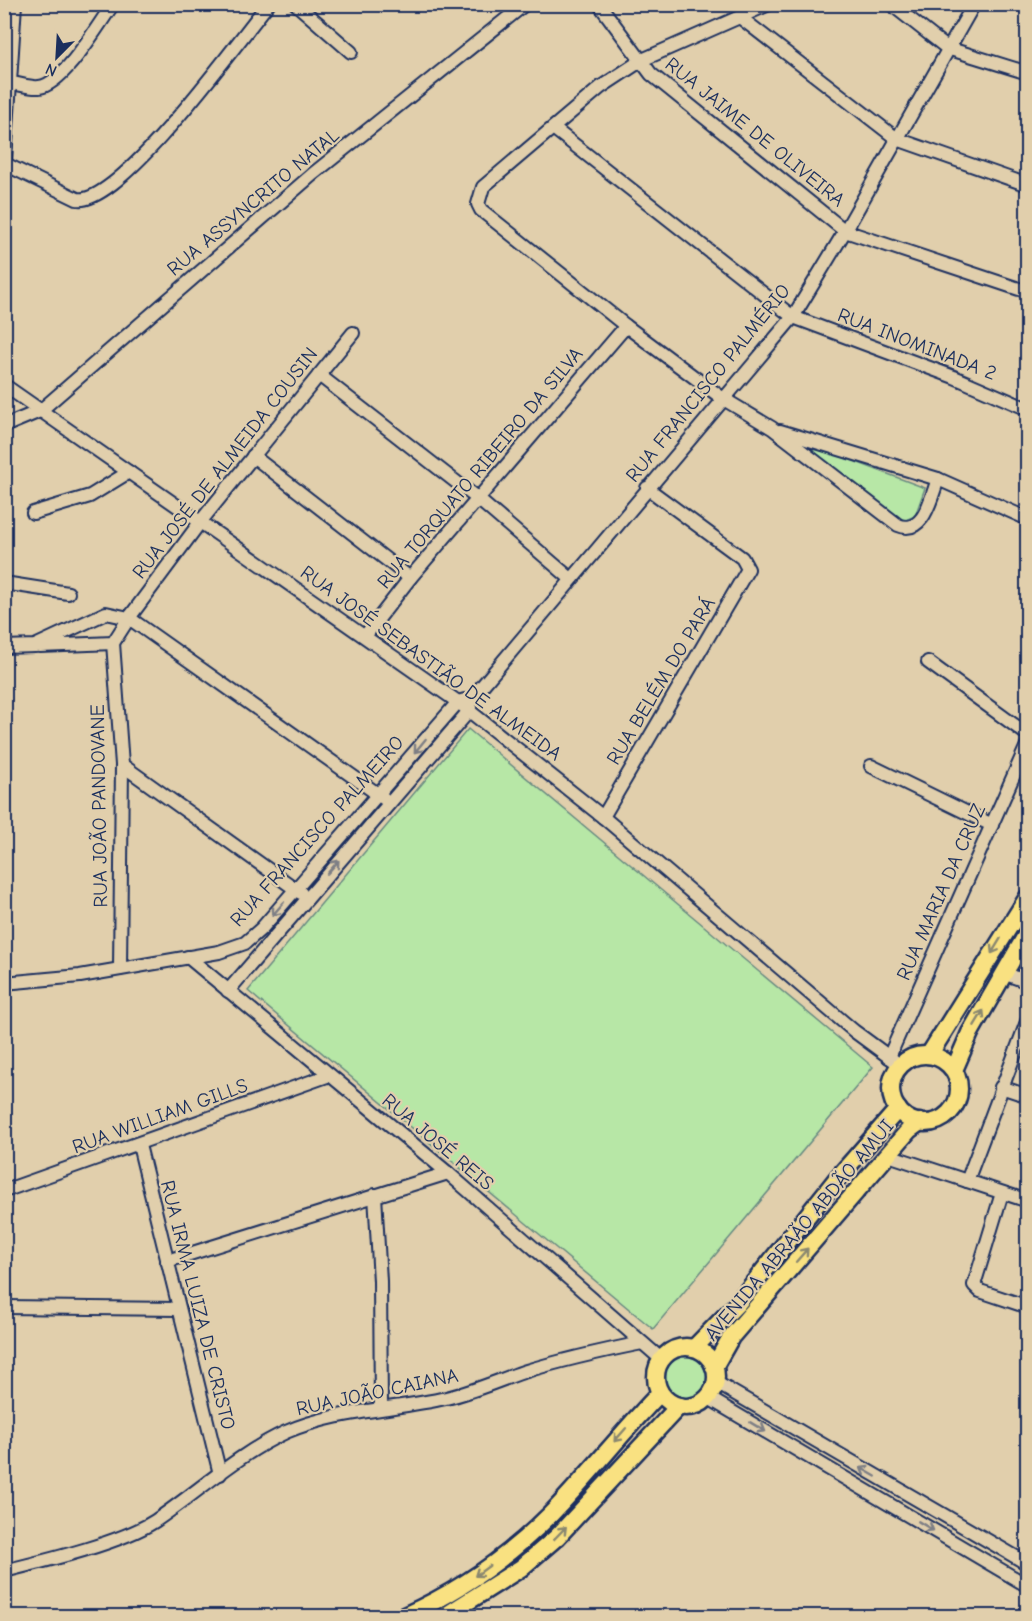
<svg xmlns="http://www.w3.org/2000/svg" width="1032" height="1621" font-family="'Comic Neue',sans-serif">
<rect width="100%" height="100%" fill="#e1cfac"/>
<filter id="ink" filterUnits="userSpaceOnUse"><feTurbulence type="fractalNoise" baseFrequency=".0167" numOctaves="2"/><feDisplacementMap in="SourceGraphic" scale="12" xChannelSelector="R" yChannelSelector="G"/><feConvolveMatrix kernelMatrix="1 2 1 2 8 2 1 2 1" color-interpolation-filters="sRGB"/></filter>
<g filter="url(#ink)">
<g fill="#b7e7a6" stroke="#698b82" stroke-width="1.5">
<polygon points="794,441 803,442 925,488 915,516 903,521"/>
<polygon points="468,729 873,1067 653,1329 248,991"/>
<circle cx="686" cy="1377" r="24"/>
</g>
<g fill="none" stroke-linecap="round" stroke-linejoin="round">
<g stroke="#1b2f5e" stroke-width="16">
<g id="minor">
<polyline points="296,4 351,52"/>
<polyline points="599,4 651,74 845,231 1028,292"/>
<path d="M 769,4 L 642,60 L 601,87 L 483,187 L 478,204 L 481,210 L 626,326 L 722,398 L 772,428 L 898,525 C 924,536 931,497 938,479"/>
<polyline points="891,4 947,48 1028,73"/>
<polyline points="741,18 897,139 1028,185"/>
<path d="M 11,83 C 20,84 30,88 39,87 C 63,85 99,24 113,4"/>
<polyline points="553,128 793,317 954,377 1028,409"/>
<path d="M 5,164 L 77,199 C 119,207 239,40 268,4"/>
<polyline points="4,176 15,4"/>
<polyline points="319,375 478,499 571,579"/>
<polyline points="4,385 458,702 603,817 854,1031 900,1065"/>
<polyline points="4,426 40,411 313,174 525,4"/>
<polyline points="780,431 938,479 1028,519"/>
<polyline points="253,456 410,578"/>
<polyline points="33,513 90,496 129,472"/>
<polyline points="4,583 68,593"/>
<polyline points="365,636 410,578 626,326"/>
<polyline points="113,643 122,765 120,969"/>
<polyline points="40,646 113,643 129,618 386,800"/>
<polyline points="4,647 35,646 106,613 129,618 201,521 353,333"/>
<polyline points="928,662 1028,735"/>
<polyline points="122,765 301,893"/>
<polyline points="871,766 992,825"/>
<polyline points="603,817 748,569 742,558 647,488"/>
<polyline points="188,957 448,1173 661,1359"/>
<polyline points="1006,974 1028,982"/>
<polyline points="4,983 80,976 219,952 245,943 262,928 458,702 465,700"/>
<polyline points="228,991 469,711 472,698 793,317 845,231 974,4"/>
<polyline points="889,1057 1028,743"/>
<polyline points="1001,1087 1028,1096"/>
<polyline points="139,1145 220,1474"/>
<polyline points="888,1155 1028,1201"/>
<polyline points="967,1181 1028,1019"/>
<polyline points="4,1191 327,1076"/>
<polyline points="1002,1193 974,1285 980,1291 1028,1307"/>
<polyline points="375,1195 380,1281 381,1407"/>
<polyline points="167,1261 448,1173"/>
<polyline points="4,1307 178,1309"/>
<polyline points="715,1382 1028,1564"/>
<polyline points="707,1397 1028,1586"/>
<path d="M 4,1571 C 45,1561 121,1543 155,1521 C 198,1492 238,1454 286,1432 C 337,1410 393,1410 446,1398 C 473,1392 497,1381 523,1372 C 562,1360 602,1351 642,1343"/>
</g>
</g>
<g stroke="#1b2f5e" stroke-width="21">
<g id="major">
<polyline points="929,1055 1028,897"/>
<circle cx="925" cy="1089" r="34"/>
<polyline points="954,1070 970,1033 1028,932"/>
<circle cx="686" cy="1377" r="30"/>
<polyline points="694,1348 737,1304 835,1181 898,1109"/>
<polyline points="714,1367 731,1337 909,1130 920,1122"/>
<path d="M 404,1616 C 458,1592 508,1557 550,1515 C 588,1476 622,1432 660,1393"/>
<polyline points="445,1616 521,1568 557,1537 679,1406"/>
</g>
</g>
<use href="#minor" stroke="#e1cfac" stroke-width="12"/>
<use href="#major" stroke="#f9e181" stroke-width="16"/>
</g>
<defs><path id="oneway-shaft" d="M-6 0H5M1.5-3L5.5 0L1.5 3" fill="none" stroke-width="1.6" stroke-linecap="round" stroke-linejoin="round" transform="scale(1.5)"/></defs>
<g stroke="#7e7f85">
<use href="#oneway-shaft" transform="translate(420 746) rotate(129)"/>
<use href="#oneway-shaft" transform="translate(333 867) rotate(-49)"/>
<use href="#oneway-shaft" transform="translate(278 909) rotate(131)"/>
<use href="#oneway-shaft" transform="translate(758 1427) rotate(31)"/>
<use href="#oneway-shaft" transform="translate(868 1472) rotate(-150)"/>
<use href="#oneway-shaft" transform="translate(926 1526) rotate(31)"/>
</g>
<g stroke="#8a8870">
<use href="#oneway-shaft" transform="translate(996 946) rotate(121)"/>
<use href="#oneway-shaft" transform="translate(979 1018) rotate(-59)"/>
<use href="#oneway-shaft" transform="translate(802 1255) rotate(-49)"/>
<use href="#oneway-shaft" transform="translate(620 1435) rotate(131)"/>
<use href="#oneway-shaft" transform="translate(560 1533) rotate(-46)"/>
<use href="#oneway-shaft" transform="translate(482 1571) rotate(144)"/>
</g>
</g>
<g text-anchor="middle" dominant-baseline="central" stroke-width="4.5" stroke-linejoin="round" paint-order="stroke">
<g font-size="20" fill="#1b2f5e" stroke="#e1cfac">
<text transform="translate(755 132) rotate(39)">RUA JAIME DE OLIVEIRA</text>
<text transform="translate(253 202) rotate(-40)">RUA ASSYNCRITO NATAL</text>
<text transform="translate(917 344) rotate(21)">RUA INOMINADA 2</text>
<text transform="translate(708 383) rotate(-51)">RUA FRANCISCO PALMÉRIO</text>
<text transform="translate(225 463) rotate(-52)">RUA JOSÉ DE ALMEIDA COUSIN</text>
<text transform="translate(480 468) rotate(-50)">RUA TORQUATO RIBEIRO DA SILVA</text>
<text transform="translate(431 663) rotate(36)">RUA JOSÉ SEBASTIÃO DE ALMEIDA</text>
<text transform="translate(661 681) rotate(-59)">RUA BELÉM DO PARÁ</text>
<text transform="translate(99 806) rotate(-91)">RUA JOÃO PANDOVANE</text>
<text transform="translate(317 831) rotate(-48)">RUA FRANCISCO PALMEIRO</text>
<text transform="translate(941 892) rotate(-66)">RUA MARIA DA CRUZ</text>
<text transform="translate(160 1116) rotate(-20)">RUA WILLIAM GILLS</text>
<text transform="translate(438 1142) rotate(40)">RUA JOSÉ REIS</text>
<text transform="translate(799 1230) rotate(-50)">AVENIDA ABRAÃO ABDÃO AMUI</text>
<text transform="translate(198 1305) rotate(76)">RUA IRMA LUIZA DE CRISTO</text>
<text transform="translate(377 1392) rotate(-12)">RUA JOÃO CAIANA</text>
</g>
</g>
<rect width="1032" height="1621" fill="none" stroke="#e1cfac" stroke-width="24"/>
<rect x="12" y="12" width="1008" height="1597" fill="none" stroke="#1b2f5e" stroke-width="2" filter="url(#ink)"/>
<g transform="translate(57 57) rotate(204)" stroke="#e1cfac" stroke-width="4.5" paint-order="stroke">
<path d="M0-4.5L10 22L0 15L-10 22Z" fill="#1b2f5e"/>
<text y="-9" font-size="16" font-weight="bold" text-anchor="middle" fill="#1b2f5e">N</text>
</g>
</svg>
